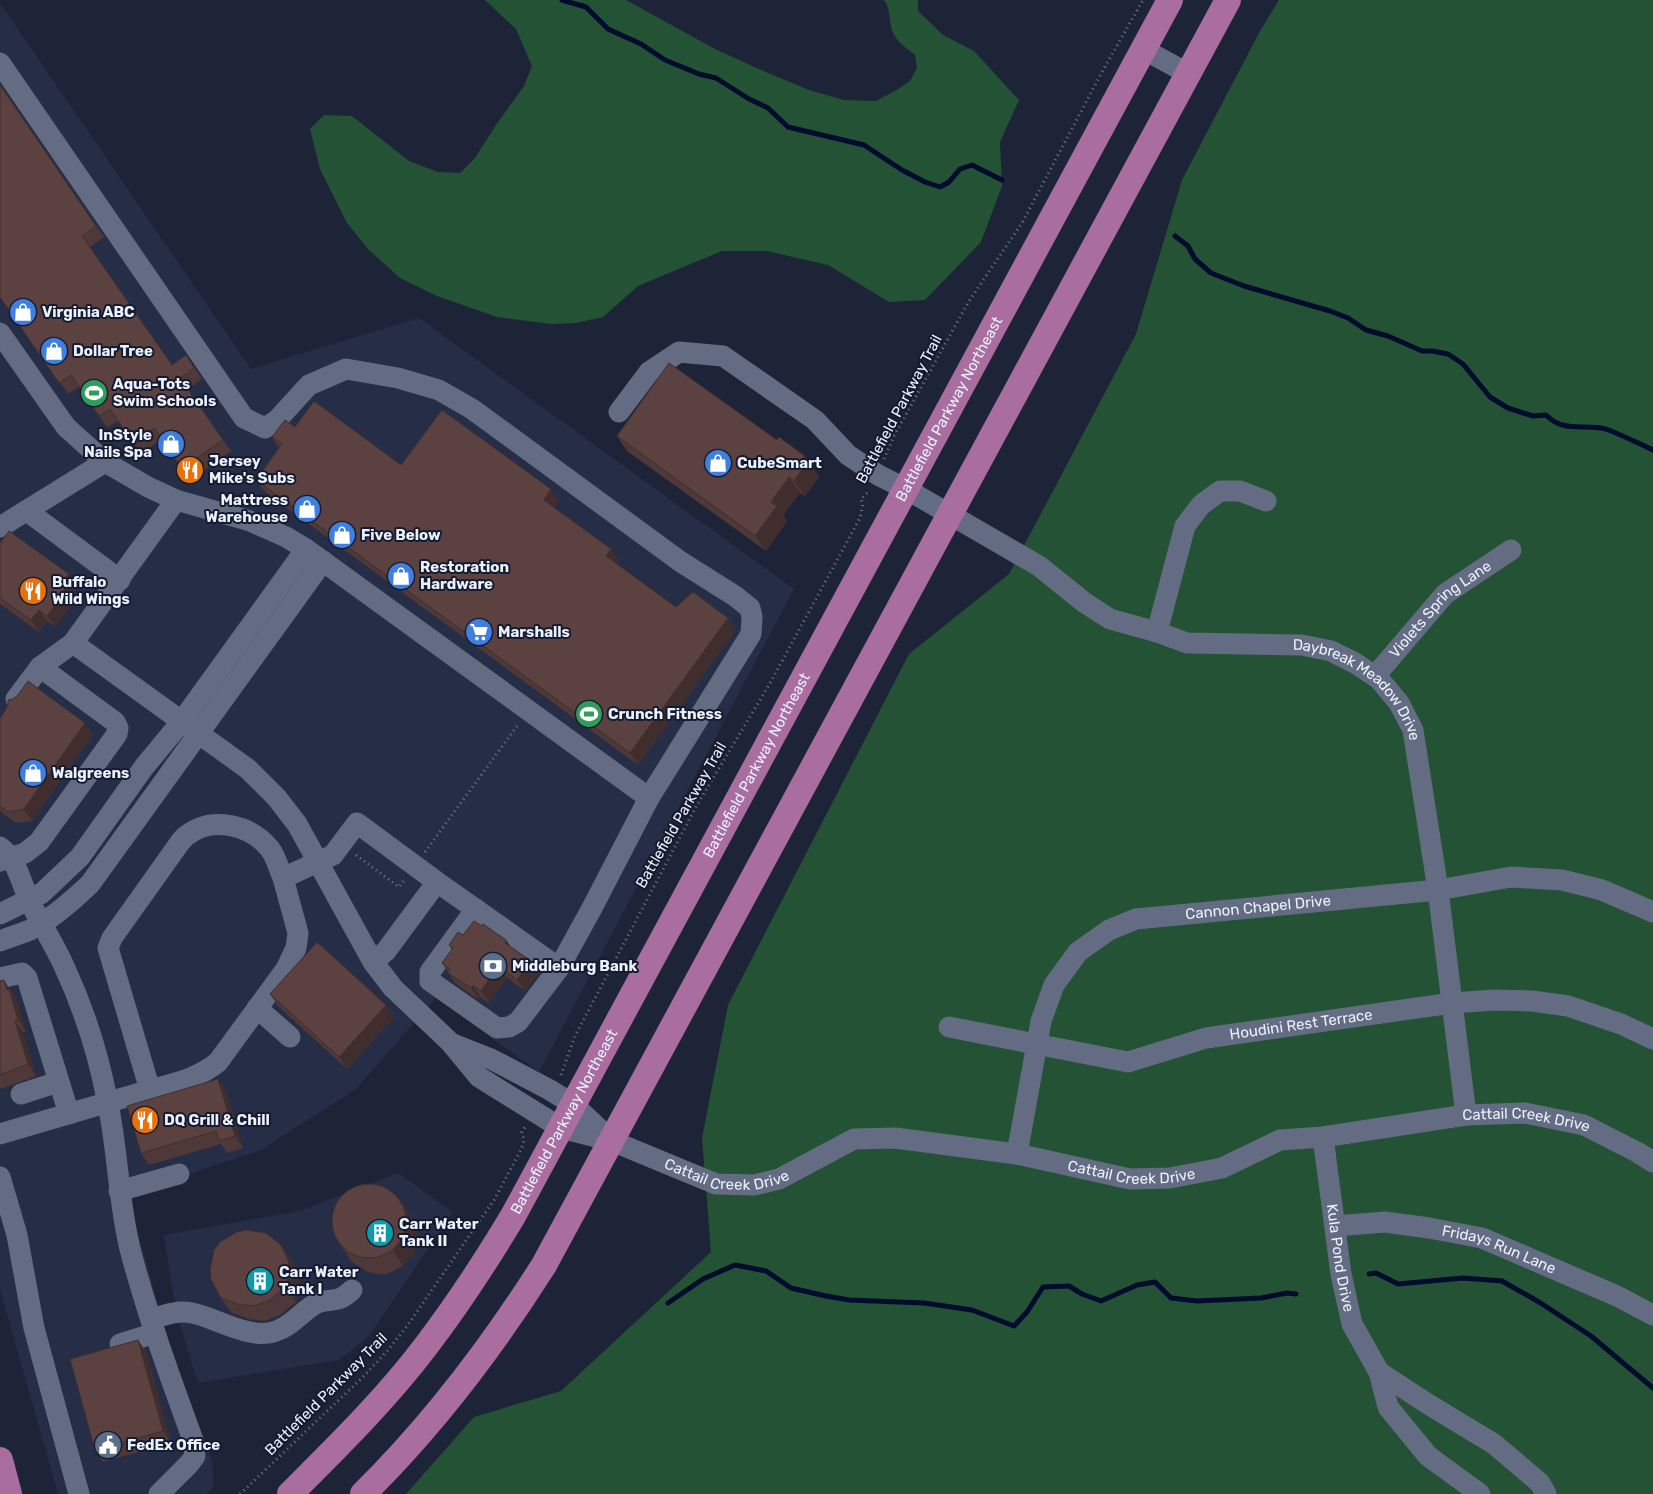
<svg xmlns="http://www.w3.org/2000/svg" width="1653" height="1494" font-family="Rubik,sans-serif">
<rect width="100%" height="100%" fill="#1e2438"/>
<g fill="#252d47">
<polygon points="0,3 251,369 419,318 794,589 539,1072 436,998 356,1089 261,1150 127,1194 173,1357 212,1461 214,1486 206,1494 58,1494 0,1289"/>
<polygon points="398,1173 453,1212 369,1336 339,1360 198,1383 176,1312 164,1235 300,1211"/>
</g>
<g fill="#235234">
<path d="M 485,0 L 626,0 L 715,49 L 768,73 L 809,90 L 844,100 L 876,101 L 895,91 L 910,81 L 917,68 L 915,55 C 905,47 894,40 891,27 C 889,17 890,9 884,0 L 918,0 L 918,11 L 943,35 L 974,51 L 1019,100 L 1000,142 L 1002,186 L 981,242 L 925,300 L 889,302 L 828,265 L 767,251 L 722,251 L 638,286 L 603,317 L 576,323 L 551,324 L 497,317 L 437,296 L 400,278 L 368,249 L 347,223 L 320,169 L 310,129 L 324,115 L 352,116 L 409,161 L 438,172 L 460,173 L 475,158 L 496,125 L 524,86 L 532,66 L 516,29 Z"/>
<polygon points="1279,0 1653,0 1653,1494 406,1494 474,1417 561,1391 711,1252 702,1138 728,1005 909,654 1009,574 1136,334 1182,180 1260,31"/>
</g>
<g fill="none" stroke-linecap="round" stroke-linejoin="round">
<g stroke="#020b2e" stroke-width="5">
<polyline points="562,0 586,7 608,29 641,44 665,60 699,74 716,78 749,99 768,108 788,127 864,145 902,170 925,182 940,187 949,182 960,169 972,165 1002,180"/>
<path d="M 1175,236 L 1188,246 L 1195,259 L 1211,273 L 1244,286 L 1330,311 L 1348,318 L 1366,330 L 1388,336 L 1422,351 L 1432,351 L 1448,354 L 1463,364 L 1490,397 L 1508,408 L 1533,416 L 1546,415 C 1565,434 1584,423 1606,429 C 1622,435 1638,443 1653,450"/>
<polyline points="1369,1274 1376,1273 1398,1284 1463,1278 1502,1281 1539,1302 1591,1336 1653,1388"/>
<polyline points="668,1303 703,1279 735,1265 766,1271 791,1288 826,1296 849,1300 924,1303 972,1310 1014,1326 1027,1312 1043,1287 1069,1286 1082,1294 1101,1301 1137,1285 1155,1282 1171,1298 1197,1301 1261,1298 1287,1293 1296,1294"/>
</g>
<g stroke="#73798a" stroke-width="3" stroke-dasharray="1 4" stroke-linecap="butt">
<polyline points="884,459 894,436 969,301 1022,223 1102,72 1143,0"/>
<polyline points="425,852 517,726"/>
<polyline points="356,855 399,887 405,879"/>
<polyline points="561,1075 575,1036 697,805 769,685 860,518 863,504 861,499 869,491"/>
<polyline points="240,1494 362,1378 388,1350 407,1326 494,1200 521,1150 524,1141 522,1132 525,1127"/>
</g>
<g stroke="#646c83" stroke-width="21">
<polyline points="1143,49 1187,73"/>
<polyline points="0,63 244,418 265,428 277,420 309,385 346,369 398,378 439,390 472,409 681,562 735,596 750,608 752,617 751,634 649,798 592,908 559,968 437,882 386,951 373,962"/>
<polyline points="0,333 66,427 105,462 148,487 176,500 250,521 286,537 306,549 649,798"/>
<path id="s1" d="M 619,412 L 649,372 L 679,352 L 723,356 L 815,420 L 848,455 L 878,475 L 906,489 L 1039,566 L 1085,603 L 1110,619 L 1157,632 L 1187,643 L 1302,645 L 1331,651 L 1355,663 L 1379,679 L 1399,703 L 1413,730 L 1438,890 L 1466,1115"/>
<polyline points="27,511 120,580"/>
<polyline points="0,527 105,462"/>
<polyline points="1157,632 1185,526 1201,505 1220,491 1240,491 1266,501"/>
<path id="s2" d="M 73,643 L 248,769 L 277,798 L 297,824 L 373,962 L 393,988 L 451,1043 L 479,1077 L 561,1128 L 612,1141 L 716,1184 L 754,1185 L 779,1179 L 854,1139 L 895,1138 L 1017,1154 L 1130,1179 L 1170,1178 L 1222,1168 L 1280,1140 L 1323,1137 L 1466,1115 L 1525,1113 L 1584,1125 L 1637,1152 L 1653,1162"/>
<path id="s3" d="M 1375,676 L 1445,594 L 1511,550"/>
<polyline points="16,699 40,667 73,643 176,500"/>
<path d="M 0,847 C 17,859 21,883 30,902 C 41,924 54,944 64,966 C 84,1009 98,1053 107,1099 C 118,1149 118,1200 130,1249 C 147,1314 170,1377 193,1440 L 195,1456 L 189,1464 L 159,1494"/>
<polyline points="0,861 25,853 39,842 117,734 118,728 115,722 40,667"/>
<path d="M 283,878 L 298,933 L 296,948 L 286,969 L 218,1062 C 197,1079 175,1083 150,1090 L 108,948 L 112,938 L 176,848 C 179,844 182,839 186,836 C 212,815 251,825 270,849 C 276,857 279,869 283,878 L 333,855 L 357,823 L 437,882"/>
<polyline points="476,909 430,972 430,981 497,1028 509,1027 518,1022 559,968"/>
<polyline points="0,914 42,893 80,857 144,767 182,721 306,549"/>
<path d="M 0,941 C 10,937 20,934 30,930 C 52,919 72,901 90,884 L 323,561"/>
<polyline points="0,978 22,973 27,978 69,1114"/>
<polyline points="257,1008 290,1037"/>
<path id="s4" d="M 949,1027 L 1128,1062 L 1206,1038 L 1452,1003 L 1494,1000 L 1532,1001 L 1568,1006 L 1621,1024 L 1653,1039"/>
<polyline points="453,1044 491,1059 550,1090 574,1105 612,1141"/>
<polyline points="21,1094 58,1082"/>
<polyline points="0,1134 150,1090"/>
<path id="s5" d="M 1323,1137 L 1341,1274 L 1352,1324 L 1379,1372 L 1428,1404 L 1494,1444 L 1540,1483 L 1546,1494"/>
<path id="s6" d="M 1017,1154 L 1041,1021 L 1054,985 L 1078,952 L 1109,930 L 1136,919 L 1438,890 L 1511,877 L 1562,880 L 1602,890 L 1653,912"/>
<polyline points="0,1177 17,1235 34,1328 79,1494"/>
<polyline points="119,1191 179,1174"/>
<path id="s7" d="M 1335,1226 L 1385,1222 L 1429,1228 L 1482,1238 L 1617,1296 L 1653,1315"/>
<path d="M 151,1319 C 164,1315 178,1310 192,1313 C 217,1318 251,1341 276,1331 C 292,1326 303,1310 317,1303 C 333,1297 336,1305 352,1290"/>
<polyline points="120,1344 155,1333"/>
<polyline points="1379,1372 1388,1407 1428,1456 1480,1494"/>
</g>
<g stroke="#aa6da0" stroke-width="26">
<polyline points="0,1460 9,1494"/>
<path id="s8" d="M 290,1494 C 337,1447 386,1399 426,1346 C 458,1304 486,1261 513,1216 L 1170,0"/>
<path d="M 363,1494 C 433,1425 492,1347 544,1265 L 1228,0"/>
</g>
</g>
<g fill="#4f3838">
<polygon points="0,85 104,237 90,247 172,365 186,355 202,379 188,389 231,451 190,480 162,439 141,454 118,421 107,428 79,387 68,394 0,297"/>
<polygon points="295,427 401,465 559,501 554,508 611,549 619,560 616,564 676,607 736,630 638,765 264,491 256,480 279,448 272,437"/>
<polygon points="617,436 815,471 819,477 805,496 800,493 783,515 787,521 766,551 627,451"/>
<polygon points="0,543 77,586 70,595 73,600 69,605 70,606 55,627 47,621 39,632 0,604"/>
<polygon points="0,718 93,734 32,821 16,823 0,811"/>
<polygon points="482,926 506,940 511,947 531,961 539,973 525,991 507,978 489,1003 481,997 479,1000 456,984 442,963 452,950 449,945 463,935"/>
<polygon points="0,981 12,992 13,994 17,1001 26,1032 23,1032 36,1076 1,1089 0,1088"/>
<polygon points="270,994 394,1017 347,1069 278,1006"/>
<polygon points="226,1091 243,1148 227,1153 221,1144 149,1165 141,1153"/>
<polygon points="414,1221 418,1237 414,1253 403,1266 387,1274 378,1274 368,1272 352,1262 342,1247"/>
<polygon points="292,1260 299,1277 299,1295 296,1302 280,1315 265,1321 248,1319 231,1312 220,1297"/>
<polygon points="146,1352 171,1443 103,1462 95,1450"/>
</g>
<g fill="#402e2e">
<polygon points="805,456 819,477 805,496 794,481 803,458"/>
<polygon points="789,477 800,493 783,515 787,521 766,551 755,536 771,502"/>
<polygon points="551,489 559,501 552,511 544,500"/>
<polygon points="611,549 619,560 614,567 606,556"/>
<polygon points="69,574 77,586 70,595 73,600 69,605 70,606 55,627 47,616 61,594 60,585"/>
<polygon points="39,610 47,621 39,632 31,620"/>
<polygon points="728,618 736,630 638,765 630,753"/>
<polygon points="85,723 93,734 32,821 24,809"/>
<polygon points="506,940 514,952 505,943"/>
<polygon points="531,961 539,973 525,991 517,980"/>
<polygon points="499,966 507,978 489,1003 481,991"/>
<polygon points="4,980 17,1001 26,1032 18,1020 7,990"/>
<polygon points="473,986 481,997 479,1000 471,988"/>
<polygon points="386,1005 394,1017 347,1069 339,1057"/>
<polygon points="15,1021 23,1032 36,1076 28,1064"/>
<polygon points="218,1079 226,1091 243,1148 235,1136"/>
<polygon points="404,1206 414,1221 418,1237 414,1253 403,1266 393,1251"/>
<polygon points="281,1245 292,1260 299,1277 299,1295 296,1302 285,1287"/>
<polygon points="138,1340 146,1352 171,1443 163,1431"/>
</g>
<g fill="#5c4141" stroke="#402e2e">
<polygon points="0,85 96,226 82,236 172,365 186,355 194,368 180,378 223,440 182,468 154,428 133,442 110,409 99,416 71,375 59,383 0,297"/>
<polygon points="669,363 777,440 779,437 805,456 803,458 808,461 794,481 789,477 771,502 777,506 755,536 617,436"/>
<polygon points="314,401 401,465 442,410 551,489 544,500 611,549 606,556 676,607 693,592 728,618 630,753 256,480 282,444 272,437 285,420 295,427"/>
<polygon points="9,531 69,574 60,585 65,589 61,594 62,595 47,616 39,610 31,620 0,598 0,543"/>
<polygon points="28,681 85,723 24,809 8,812 0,806 0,718 2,716 8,705 8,700 13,699 18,695"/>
<polygon points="474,921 482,926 483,924 506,940 505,943 531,961 517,980 499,966 481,991 473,986 471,988 448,973 450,969 442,963 453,948 449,945 458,932 463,935"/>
<polygon points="317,942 386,1005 339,1057 270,994"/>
<polygon points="4,980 7,990 9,989 18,1020 15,1021 28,1064 0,1075 0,981"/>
<polygon points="218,1079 235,1136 219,1141 216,1131 141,1153 127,1106"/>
<circle cx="369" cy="1221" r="37"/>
<polygon points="247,1230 266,1233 281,1245 289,1262 288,1279 285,1287 270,1300 254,1306 237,1304 220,1297 211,1279 210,1270 214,1250 220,1242 237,1232"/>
<polygon points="138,1340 163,1431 95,1450 70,1359"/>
</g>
<defs>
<g id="shop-disc" transform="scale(1.4375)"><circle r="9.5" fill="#3f7fe0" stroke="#151b2e"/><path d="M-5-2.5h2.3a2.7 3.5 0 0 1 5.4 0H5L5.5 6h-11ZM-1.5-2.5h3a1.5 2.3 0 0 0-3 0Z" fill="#fff"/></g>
<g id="stadium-disc" transform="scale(1.4375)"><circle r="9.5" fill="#2e9e5b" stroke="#151b2e"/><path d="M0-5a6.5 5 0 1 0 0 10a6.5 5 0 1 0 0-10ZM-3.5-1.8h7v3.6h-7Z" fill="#fff"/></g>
<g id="restaurant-disc" transform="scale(1.4375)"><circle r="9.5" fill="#e8710a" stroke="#151b2e"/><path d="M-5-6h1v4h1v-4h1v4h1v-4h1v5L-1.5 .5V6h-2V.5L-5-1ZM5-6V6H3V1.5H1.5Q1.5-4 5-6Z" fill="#fff"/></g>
<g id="supermarket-disc" transform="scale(1.4375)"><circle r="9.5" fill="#3f7fe0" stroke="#151b2e"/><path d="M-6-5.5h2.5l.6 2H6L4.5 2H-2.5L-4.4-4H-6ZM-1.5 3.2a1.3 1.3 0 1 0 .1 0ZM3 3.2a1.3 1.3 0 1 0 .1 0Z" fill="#fff"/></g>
<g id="bank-disc" transform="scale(1.4375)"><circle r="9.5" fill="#5c6f8a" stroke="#151b2e"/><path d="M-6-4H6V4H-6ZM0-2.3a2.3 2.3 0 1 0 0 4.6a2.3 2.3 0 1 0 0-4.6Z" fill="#fff"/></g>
<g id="building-disc" transform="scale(1.4375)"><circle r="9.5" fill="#0f9aa8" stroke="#151b2e"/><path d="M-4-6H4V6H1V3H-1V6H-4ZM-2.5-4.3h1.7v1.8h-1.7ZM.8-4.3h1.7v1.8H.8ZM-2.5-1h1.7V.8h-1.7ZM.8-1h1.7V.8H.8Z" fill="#fff"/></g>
<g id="civic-disc" transform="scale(1.4375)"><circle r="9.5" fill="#5c6f8a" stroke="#151b2e"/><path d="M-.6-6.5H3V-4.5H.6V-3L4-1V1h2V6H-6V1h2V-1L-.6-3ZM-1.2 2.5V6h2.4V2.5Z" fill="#fff"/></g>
</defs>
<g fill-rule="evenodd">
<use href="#shop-disc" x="23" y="312"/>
<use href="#shop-disc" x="54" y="351"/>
<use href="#stadium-disc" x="94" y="393"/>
<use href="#shop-disc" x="171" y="444"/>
<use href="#shop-disc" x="718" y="463"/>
<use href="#restaurant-disc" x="190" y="470"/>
<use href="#shop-disc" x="307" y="509"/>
<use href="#shop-disc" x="342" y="535"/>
<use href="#shop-disc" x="401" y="576"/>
<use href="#restaurant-disc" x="33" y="591"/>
<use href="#supermarket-disc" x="479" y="632"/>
<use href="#stadium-disc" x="589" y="714"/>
<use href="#shop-disc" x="33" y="773"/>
<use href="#bank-disc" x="493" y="966"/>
<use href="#restaurant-disc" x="145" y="1120"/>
<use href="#building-disc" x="380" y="1233"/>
<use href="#building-disc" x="260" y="1281"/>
<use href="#civic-disc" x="108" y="1445"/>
</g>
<g text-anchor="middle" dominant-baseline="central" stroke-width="4" stroke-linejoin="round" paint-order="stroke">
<g font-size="15" font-weight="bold" fill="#ebf1fe" stroke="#151b2e" text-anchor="start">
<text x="42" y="312">Virginia ABC</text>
<text x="73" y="351">Dollar Tree</text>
<text x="113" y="384">Aqua-Tots<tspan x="113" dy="17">Swim Schools</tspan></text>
<text x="152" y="435" text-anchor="end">InStyle<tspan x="152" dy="17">Nails Spa</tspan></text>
<text x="209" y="461">Jersey<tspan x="209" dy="17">Mike's Subs</tspan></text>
<text x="737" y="463">CubeSmart</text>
<text x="288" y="500" text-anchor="end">Mattress<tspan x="288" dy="17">Warehouse</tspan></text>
<text x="361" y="535">Five Below</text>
<text x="420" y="567">Restoration<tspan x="420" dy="17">Hardware</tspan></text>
<text x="52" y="582">Buffalo<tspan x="52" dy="17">Wild Wings</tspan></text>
<text x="498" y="632">Marshalls</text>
<text x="608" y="714">Crunch Fitness</text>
<text x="52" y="773">Walgreens</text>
<text x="512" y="966">Middleburg Bank</text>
<text x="164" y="1120">DQ Grill &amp; Chill</text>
<text x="399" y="1224">Carr Water<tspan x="399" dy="17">Tank II</tspan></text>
<text x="279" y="1272">Carr Water<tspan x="279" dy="17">Tank I</tspan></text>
<text x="127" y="1445">FedEx Office</text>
</g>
<g font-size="15" fill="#ebf1fe" stroke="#151b2e">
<text transform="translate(899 409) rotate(-62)">Battlefield Parkway Trail</text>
<text stroke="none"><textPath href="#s8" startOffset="1275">Battlefield Parkway Northeast</textPath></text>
<text stroke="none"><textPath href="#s3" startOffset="94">Violets Spring Lane</textPath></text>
<text stroke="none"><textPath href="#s1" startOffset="870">Daybreak Meadow Drive</textPath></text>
<text stroke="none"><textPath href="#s8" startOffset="870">Battlefield Parkway Northeast</textPath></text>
<text transform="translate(681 815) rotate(-60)">Battlefield Parkway Trail</text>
<text stroke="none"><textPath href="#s6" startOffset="404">Cannon Chapel Drive</textPath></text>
<text stroke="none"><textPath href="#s4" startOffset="360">Houdini Rest Terrace</textPath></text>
<text stroke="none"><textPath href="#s8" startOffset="465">Battlefield Parkway Northeast</textPath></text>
<text stroke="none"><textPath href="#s2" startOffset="1700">Cattail Creek Drive</textPath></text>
<text stroke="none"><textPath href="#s2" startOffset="875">Cattail Creek Drive</textPath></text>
<text stroke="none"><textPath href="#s2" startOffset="1295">Cattail Creek Drive</textPath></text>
<text stroke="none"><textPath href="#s7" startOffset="168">Fridays Run Lane</textPath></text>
<text stroke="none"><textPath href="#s5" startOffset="122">Kula Pond Drive</textPath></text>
<text transform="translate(326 1394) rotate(-45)">Battlefield Parkway Trail</text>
</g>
</g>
</svg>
